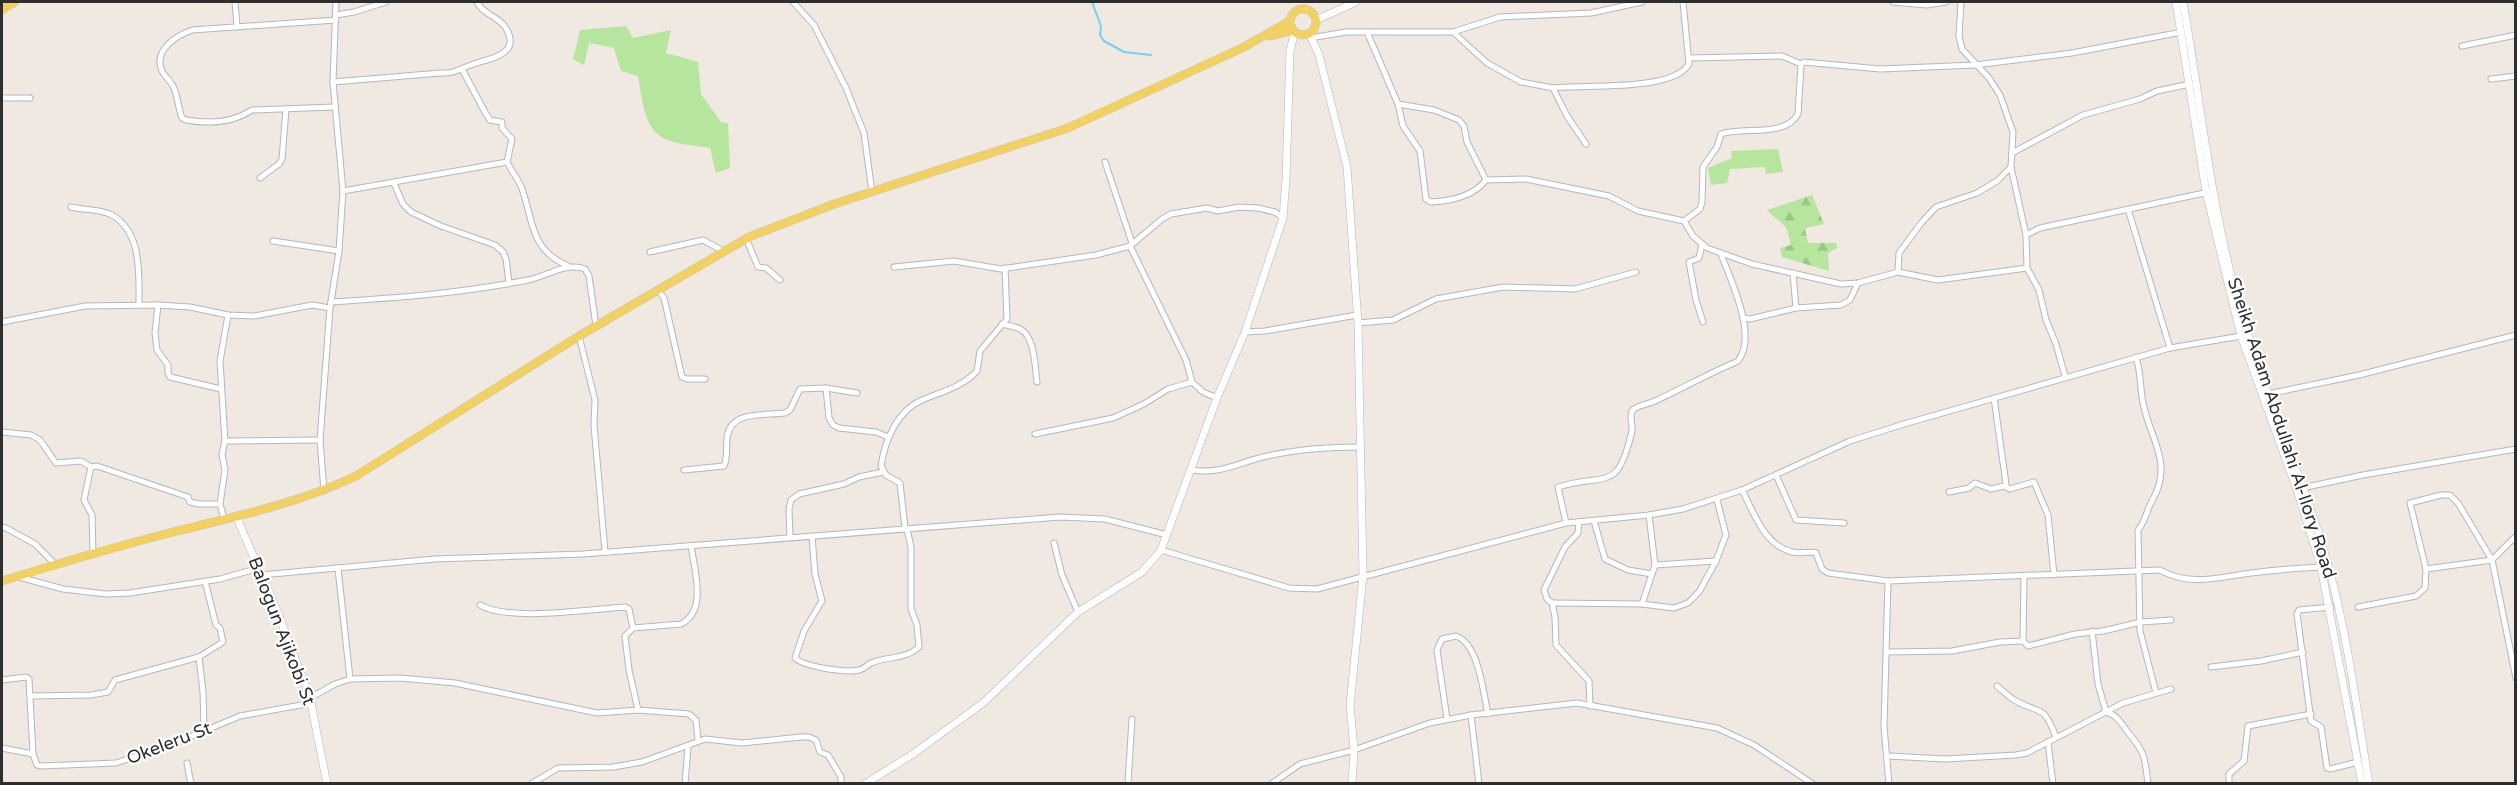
<svg xmlns="http://www.w3.org/2000/svg" width="2517" height="785" font-family="'Varela Round',sans-serif">
<defs>
<pattern id="forest-firs" width="22" height="20" patternUnits="userSpaceOnUse" patternTransform="scale(1.5)"><rect width="22" height="20" fill="#b6e59e"/><path d="M5 1l3.5 6h-7zM16 11l3.5 6h-7z" fill="#9dc588"/></pattern>
</defs>
<rect width="100%" height="100%" fill="#efe9e1"/>
<g fill="#b6e59e">
<path d="M 626,26 L 633,38 L 671,30 L 666,53 L 698,62 L 701,94 L 721,122 L 728,123 L 730,168 L 716,173 L 710,148 C 695,145 673,145 660,136 C 644,126 641,93 638,76 L 621,71 L 614,48 L 589,43 L 584,65 L 573,59 L 580,30 Z"/>
<polygon points="1778,149 1783,172 1766,174 1765,167 1730,169 1727,183 1711,185 1708,168 1732,158 1731,151"/>
</g>
<polygon fill="url(#forest-firs)" points="1812,195 1824,224 1805,228 1808,243 1836,243 1837,248 1828,253 1829,271 1782,257 1780,248 1791,245 1786,227 1767,210"/>
<g fill="none" stroke-linecap="round" stroke-linejoin="round">
<polyline stroke="#75cff0" stroke-width="2" points="1092,2 1101,26 1100,35 1104,41 1124,52 1151,55"/>
<g stroke="#b4b7c1" stroke-width="7">
<g id="street">
<polyline points="235,2 237,27"/>
<polyline points="793,2 814,25 846,88 864,133 872,192"/>
<polyline points="1893,2 1927,5 1946,2"/>
<polyline points="1961,2 1959,36 1962,49 1989,78 2000,95 2013,132 2011,167 2026,235"/>
<polyline points="336,15 354,12 386,2"/>
<polyline points="1367,32 1398,104 1434,110 1459,120 1464,126 1467,142 1486,180 1526,179 1609,196 1638,211 1684,221 1693,236 1707,248 1752,264 1841,284 1858,283 1898,272 1938,280 2027,268 2026,235 2040,228 2209,192"/>
<polyline points="1453,32 1487,63 1521,82 1553,88 1567,116 1586,144"/>
<polyline points="1310,38 1346,32 1453,32 1500,17 1591,13 1642,2"/>
<polyline points="2462,46 2516,35"/>
<polyline points="1689,58 1782,56 1801,64 1804,62 1880,69 1975,65 2072,53 2182,32"/>
<path d="M 462,69 L 486,114 L 490,120 L 502,122 L 502,128 L 512,139 L 507,162 C 511,170 517,178 521,186 C 534,221 529,249 568,266"/>
<polyline points="2491,79 2516,76"/>
<path d="M 333,82 L 440,73 C 454,74 459,69 471,65 C 486,59 521,56 507,30 C 501,17 483,15 477,2"/>
<path d="M 1553,88 C 1583,84 1673,92 1689,64 L 1683,2"/>
<polyline points="2,98 30,98"/>
<path d="M 1398,104 L 1403,126 L 1420,151 L 1426,199 L 1431,202 C 1451,201 1473,197 1486,180"/>
<path d="M 334,107 L 252,110 C 232,123 208,124 186,120 L 182,118 C 178,108 178,96 173,86 C 170,80 165,77 162,71 C 153,50 176,36 192,30 L 336,20"/>
<polyline points="2012,153 2083,115 2140,99 2157,91 2190,84"/>
<polyline points="1105,162 1132,243"/>
<polyline points="260,178 279,164 282,159 286,109"/>
<polyline points="394,183 403,204 411,212 441,226 495,245 503,252 506,259 509,283"/>
<polyline points="343,191 507,162"/>
<path d="M 71,207 C 83,210 101,209 112,215 C 142,232 139,274 139,304"/>
<polyline points="2128,209 2170,348"/>
<path d="M 1684,221 L 1700,209 L 1702,202 L 1703,167 L 1717,147 L 1721,134 C 1744,126 1785,138 1798,114 L 1801,64"/>
<polyline points="746,238 758,267 766,268 780,280"/>
<polyline points="273,241 339,251"/>
<polyline points="1702,244 1699,258 1689,262 1696,300 1703,322"/>
<polyline points="1130,246 1186,360 1192,382 1203,392 1217,398"/>
<polyline points="650,252 703,240 723,251"/>
<polyline points="894,267 954,261 1001,269 1096,255 1130,246 1162,219 1171,214 1207,208 1218,211 1239,207 1258,208 1275,212 1283,218"/>
<polyline points="2027,268 2039,290 2046,320 2056,344 2065,376"/>
<polyline points="1898,272 1899,253 1922,222 1936,207 1977,193 1997,181 2011,167"/>
<polyline points="1793,273 1796,308"/>
<polyline points="658,290 664,298 682,377 687,379 705,379"/>
<path d="M 331,302 C 396,298 463,293 528,280 C 548,276 565,262 585,269 L 589,276 L 596,326"/>
<polyline points="158,305 155,333 157,350 168,365 168,373 170,377 221,389"/>
<polyline points="228,315 220,361 225,441 320,440"/>
<polyline points="1743,318 1750,319 1796,308 1841,305 1850,300 1858,283"/>
<polyline points="2,322 85,306 158,305 190,307 228,315 254,316 312,305 330,308"/>
<polyline points="1358,323 1393,320 1436,299 1503,287 1575,289 1636,272"/>
<path d="M 1002,324 C 1007,326 1015,326 1020,329 C 1035,336 1035,368 1037,382"/>
<polyline points="1245,332 1265,331 1357,315"/>
<polyline points="579,336 595,400 594,425 605,552"/>
<path d="M 2136,357 C 2141,372 2140,388 2143,403 C 2150,439 2174,463 2152,501 C 2146,511 2146,521 2138,530 L 2140,631 L 2156,693"/>
<polyline points="826,388 829,418 833,425 839,428 876,432 888,437"/>
<polyline points="2268,394 2359,375 2516,335"/>
<polyline points="1994,398 2006,484 2004,486"/>
<polyline points="2,432 31,435 40,440 56,463 81,461 91,467 84,500 92,515 93,553"/>
<polyline points="1035,434 1113,418 1144,404 1168,389 1192,382"/>
<polyline points="91,467 97,466 188,497 190,502 199,504 220,504 224,519"/>
<path d="M 684,470 L 724,466 C 728,457 726,447 727,438 C 730,410 763,416 785,413 L 790,410 L 800,389 L 826,388 L 857,393"/>
<path d="M 1191,470 C 1221,474 1235,464 1263,457 C 1296,449 1327,447 1361,447"/>
<polyline points="1776,475 1796,520 1844,523"/>
<polyline points="2302,488 2363,475 2516,449"/>
<path d="M 1742,490 C 1754,513 1764,545 1792,552 C 1800,554 1808,551 1816,553 L 1822,569 L 1828,573 L 1888,581 L 2160,570 C 2190,587 2220,577 2251,573 C 2275,570 2298,568 2321,567"/>
<polyline points="324,491 320,440 330,308 339,251 343,191 333,82 336,2"/>
<polyline points="1949,492 1969,488 1975,483 1991,489 2004,486 2010,489 2034,482 2048,515 2054,575"/>
<polyline points="220,504 225,470 222,454 225,441"/>
<polyline points="1594,521 1605,559 1628,570 1652,574"/>
<polyline points="1579,522 1578,533 1565,547 1544,590 1547,599 1552,603 1555,617 1556,645 1589,681 1590,706"/>
<path d="M 1566,523 L 1558,487 C 1608,472 1617,494 1632,431 C 1633,424 1628,414 1634,409 C 1639,405 1649,404 1655,401 C 1683,388 1710,373 1738,361 C 1758,336 1731,281 1721,254"/>
<polyline points="2,527 6,528 35,544 55,564"/>
<path d="M 905,528 L 900,483 L 886,475 L 881,466 C 885,440 897,411 922,400 C 941,392 962,387 977,371 L 980,351 L 1007,319 L 1005,268"/>
<path d="M 812,536 L 815,574 L 822,601 L 804,631 L 795,658 C 805,667 845,673 859,670 C 864,669 867,665 871,663 C 887,656 905,660 919,647 L 917,625 L 911,609 L 911,547 L 907,529"/>
<polyline points="790,537 789,509 791,500 799,494 844,484 859,477 883,472"/>
<polyline points="1054,543 1062,575 1078,612"/>
<polyline points="1161,550 1289,588 1317,589 1566,523 1649,515 1683,509 1742,490 1850,441 1904,424 2170,348 2241,336"/>
<polyline points="1655,565 1716,561"/>
<polyline points="338,568 350,679"/>
<polyline points="2426,569 2410,503 2441,495 2450,495 2458,503 2492,560 2516,678"/>
<polyline points="261,575 435,559 583,554 1060,517 1105,519 1167,535"/>
<polyline points="19,577 63,589 106,594 130,593 220,579 259,568"/>
<polyline points="2024,577 2023,641 2028,646 2075,634 2103,631 2141,622 2171,620"/>
<polyline points="1888,581 1884,727 1889,784"/>
<polyline points="1552,603 1642,604 1674,608 1688,603 1699,592 1716,561 1726,535 1717,500"/>
<polyline points="1642,604 1655,565 1649,515"/>
<path d="M 480,605 C 508,622 591,609 625,607 L 629,609 L 633,628"/>
<polyline points="2331,607 2299,610 2297,614 2311,721 2321,727 2327,768 2330,769 2358,762"/>
<polyline points="2358,607 2416,596 2425,588 2426,569 2492,560 2516,536"/>
<path d="M 2092,631 L 2098,684 L 2106,712 C 2117,715 2121,723 2127,731 C 2145,752 2145,757 2148,784"/>
<polyline points="1887,652 1952,651 2000,642 2023,641"/>
<polyline points="2211,667 2261,661 2303,652"/>
<polyline points="2,680 26,677 29,679 33,754 37,765 40,766 116,763 180,741 240,716 312,703"/>
<path d="M 1997,686 C 2003,691 2009,697 2016,701 C 2041,715 2043,703 2056,737"/>
<polyline points="31,696 91,695 108,692 115,680 199,657"/>
<polyline points="310,698 335,684 350,679 400,678 455,683 597,713 638,710 689,714 696,720 698,741"/>
<path d="M 638,710 L 629,670 L 625,636 L 633,628 L 681,624 C 708,611 694,569 691,545"/>
<polyline points="1471,715 1479,784"/>
<path d="M 1447,719 L 1437,650 L 1442,639 L 1456,636 C 1479,644 1483,692 1488,714"/>
<polyline points="204,729 203,692 199,657 223,642 220,628 216,625 205,581"/>
<polyline points="2048,742 2053,784"/>
<polyline points="2,748 33,754"/>
<polyline points="1888,756 1945,759 2016,755 2027,753 2123,703 2171,689"/>
<polyline points="187,763 191,784"/>
<polyline points="531,784 558,768 613,767 642,762 705,739 742,743 801,737 809,737 816,740 820,752 828,755 841,777 841,784"/>
<polyline points="685,784 688,747"/>
<polyline points="1128,784 1132,719"/>
<polyline points="1271,784 1300,764 1354,750 1430,723 1471,715 1577,703 1717,728 1754,745 1813,784"/>
<polyline points="2229,784 2229,774 2244,761 2248,726 2311,714"/>
</g>
</g>
<g stroke="#b4b7c1" stroke-width="8">
<g id="secondary">
<polyline points="2176,2 2206,192 2229,287 2241,336 2297,490 2321,567 2362,784"/>
<path d="M 2183,2 C 2200,97 2209,193 2234,287 C 2258,382 2302,471 2328,565 C 2348,636 2357,711 2369,784"/>
<polyline points="1316,20 1356,2"/>
<polyline points="1309,33 1319,55 1347,167 1358,323 1363,576 1350,705 1354,750 1352,784"/>
<polyline points="236,516 278,613 310,698 327,784"/>
<polyline points="865,784 913,754 983,703 1078,612 1142,572 1161,550 1217,398 1245,332 1283,218 1286,179 1290,51 1295,31"/>
</g>
</g>
<g stroke="#c9c9c9" stroke-width="9">
<g id="primary">
<circle cx="1303" cy="22" r="13"/>
<polyline points="2,10 15,2"/>
<polyline points="1271,36 1293,30"/>
<path d="M 2,581 C 60,563 118,546 177,531 C 238,516 299,503 356,476 L 579,336 L 749,237 L 834,204 L 1068,128 L 1242,48 L 1290,21"/>
</g>
</g>
<use href="#street" stroke="#fff" stroke-width="5"/>
<use href="#secondary" stroke="#fff" stroke-width="7"/>
<use href="#primary" stroke="#f2d163" stroke-width="8"/>
</g>
<g text-anchor="middle" dominant-baseline="central" stroke-width="4.5" stroke-linejoin="round" paint-order="stroke">
<g font-size="18" fill="#2e2e2e" stroke="#fff">
<text transform="translate(2282 428) rotate(72)">Sheikh Adam Abdullahi Al-Ilory Road</text>
<text transform="translate(282 631) rotate(69)">Balogun Ajikobi St</text>
<text transform="translate(169 743) rotate(-21)">Okeleru St</text>
</g>
</g>
<rect width="2517" height="785" fill="none" stroke="#2e2e2e" stroke-width="6"/>
</svg>
